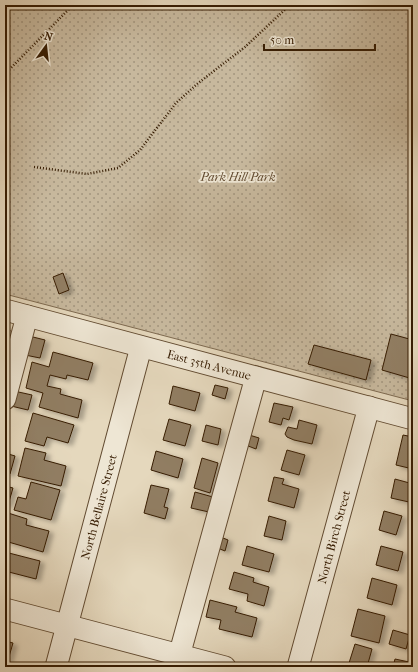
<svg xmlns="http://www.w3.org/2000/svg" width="418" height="672" font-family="'IM FELL French Canon',serif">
<defs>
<pattern id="park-dots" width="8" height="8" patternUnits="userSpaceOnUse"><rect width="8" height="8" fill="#c7b89d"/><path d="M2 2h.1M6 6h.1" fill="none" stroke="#a2957e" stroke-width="1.8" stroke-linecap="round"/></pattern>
<filter id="shadow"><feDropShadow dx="4.5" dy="2.5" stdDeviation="2" flood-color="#0004"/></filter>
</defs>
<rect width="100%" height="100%" fill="#e5d8bd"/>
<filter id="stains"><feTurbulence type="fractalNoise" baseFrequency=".005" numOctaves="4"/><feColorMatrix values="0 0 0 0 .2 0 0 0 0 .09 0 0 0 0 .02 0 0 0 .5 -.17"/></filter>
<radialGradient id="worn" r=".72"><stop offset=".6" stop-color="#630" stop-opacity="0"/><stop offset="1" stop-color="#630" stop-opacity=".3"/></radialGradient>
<polygon fill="url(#park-dots)" stroke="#7e6a50" points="5,5 413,5 413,401 5,294"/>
<g fill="#917e63" stroke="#361c02" filter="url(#shadow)">
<polygon points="63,273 69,290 59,294 53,277"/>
<polygon points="5,328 10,330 5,350"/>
<polygon points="391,334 413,340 413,379 382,370"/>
<polygon points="29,336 45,340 40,358 25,355"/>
<polygon points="314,345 371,360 366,380 308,364"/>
<polygon points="53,352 93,363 88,380 67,375 66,379 50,375 47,386 61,389 60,394 82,400 78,418 39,407 43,393 26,388 32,362 49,367"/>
<polygon points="215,385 228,388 225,399 212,395"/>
<polygon points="173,386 200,393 195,411 169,404"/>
<polygon points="14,391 32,395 28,410 11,406"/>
<polygon points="274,403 293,407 289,420 283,418 281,425 269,422"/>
<polygon points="33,413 74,425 68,443 47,437 44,446 25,441"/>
<polygon points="169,419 191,425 185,446 163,440"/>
<polygon points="299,420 317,425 312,444 294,440 287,437 285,434 288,427 297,429"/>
<polygon points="206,425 221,429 218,445 202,441"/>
<polygon points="246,434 259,438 256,449 243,444"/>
<polygon points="403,435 413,437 413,469 396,465"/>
<polygon points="25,448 46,453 44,460 66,466 61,486 18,476"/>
<polygon points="287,450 305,455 299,475 281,470"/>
<polygon points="156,451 183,459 178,478 151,470"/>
<polygon points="5,453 15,456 10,474 5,472"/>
<polygon points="202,458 218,463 210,493 194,488"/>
<polygon points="274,477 284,479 282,484 299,489 294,508 268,501"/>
<polygon points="395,479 413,484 409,502 391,498"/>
<polygon points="31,482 60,490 51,520 14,510 18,497 26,499"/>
<polygon points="151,485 169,489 164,507 168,508 165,519 144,513"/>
<polygon points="5,486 13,488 8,505 5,505"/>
<polygon points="195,492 213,497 209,512 191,508"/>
<polygon points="384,511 402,516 396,535 379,530"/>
<polygon points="5,512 27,519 26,525 49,531 43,552 5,541"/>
<polygon points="269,516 286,521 282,540 264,536"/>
<polygon points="218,536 228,540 225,551 215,547"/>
<polygon points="247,546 274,554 269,572 242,565"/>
<polygon points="381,546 403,552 398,571 376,565"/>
<polygon points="5,552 40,561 36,579 5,571"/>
<polygon points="234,572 254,578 253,582 269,587 264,606 247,601 248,594 229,589"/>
<polygon points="372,578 397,585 392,605 367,598"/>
<polygon points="210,600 237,607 235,612 257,618 252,637 219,629 221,620 206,617"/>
<polygon points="358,609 385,616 379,643 351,636"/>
<polygon points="393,630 410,635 406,649 389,644"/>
<polygon points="5,641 13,643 6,667 5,667"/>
<polygon points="355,644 372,649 367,667 349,663"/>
<polygon points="395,659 409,662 407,667 393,667"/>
</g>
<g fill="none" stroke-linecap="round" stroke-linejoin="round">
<g stroke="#624b31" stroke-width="23">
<g id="minor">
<polyline points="5,310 413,419"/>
<polyline points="5,399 27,316"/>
<polyline points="5,609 225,667"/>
<polyline points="56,667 141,347"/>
<polyline points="176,667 256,377"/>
<polyline points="298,667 369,407"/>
</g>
</g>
<g stroke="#361c02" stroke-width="2.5" stroke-dasharray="1 2" stroke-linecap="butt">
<polyline points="5,74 73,5"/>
<polyline points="34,167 87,174 118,168 140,150 176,103 197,84 245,47 290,5"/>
</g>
<use href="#minor" stroke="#eee6d4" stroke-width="21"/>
</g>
<g text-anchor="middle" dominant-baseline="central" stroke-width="3.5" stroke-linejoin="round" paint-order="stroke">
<g font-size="12" font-style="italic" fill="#624b30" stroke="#eee6d4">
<text x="238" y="177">Park Hill Park</text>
</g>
<g font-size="12" fill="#361c02" stroke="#eee6d4">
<text transform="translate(209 365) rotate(15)">East 35th Avenue</text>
<text transform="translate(99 507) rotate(-75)">North Bellaire Street</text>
<text transform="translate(334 537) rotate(-75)">North Birch Street</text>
</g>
</g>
<rect width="418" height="672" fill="none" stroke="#e5d8bd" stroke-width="20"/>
<rect x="6" y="6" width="406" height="660" fill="none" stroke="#361c02" stroke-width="2"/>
<rect x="10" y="10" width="398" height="652" fill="none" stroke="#361c02"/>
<g transform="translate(46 46) rotate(15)" stroke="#eee6d4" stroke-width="3" paint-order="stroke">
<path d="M0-3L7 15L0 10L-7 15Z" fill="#361c02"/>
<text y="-6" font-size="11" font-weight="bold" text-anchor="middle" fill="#361c02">N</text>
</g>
<path d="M264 44v6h111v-6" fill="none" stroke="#361c02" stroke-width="2"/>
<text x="270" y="44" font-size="12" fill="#361c02" stroke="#eee6d4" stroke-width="3" paint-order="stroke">50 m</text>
<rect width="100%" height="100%" filter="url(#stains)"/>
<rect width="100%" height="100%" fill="url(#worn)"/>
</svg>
